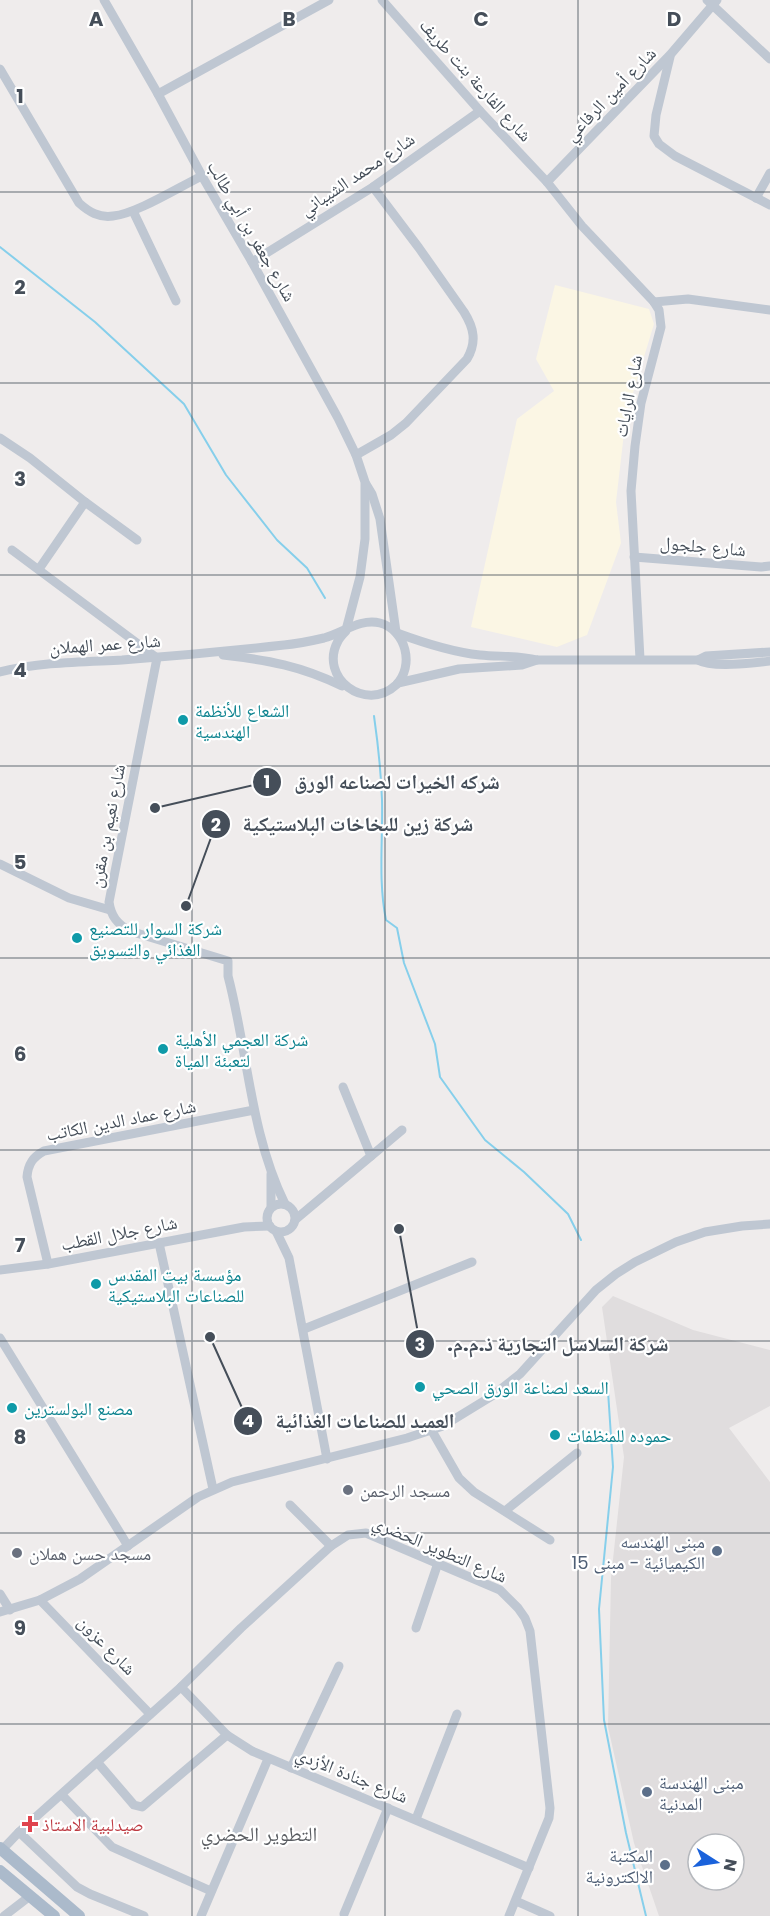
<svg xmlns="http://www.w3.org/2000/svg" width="770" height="1916" font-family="Poppins,'Noto Naskh Arabic',sans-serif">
<rect width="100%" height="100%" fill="#efecec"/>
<polygon fill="#fbf6e4" points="555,285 649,309 654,324 626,416 616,502 621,543 587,635 557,647 471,627 517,419 554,391 536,359"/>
<path fill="#e0ddde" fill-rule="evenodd" d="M 613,1296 L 693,1330 L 770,1350 L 770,1406 L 729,1428 L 770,1482 L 770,1916 L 659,1916 L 634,1843 L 608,1727 L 611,1578 L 624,1457 L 602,1307 ZM 698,1844 L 734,1844 L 734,1880 L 698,1880 Z"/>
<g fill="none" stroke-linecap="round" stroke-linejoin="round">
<g stroke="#86cfeb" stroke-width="2">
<polyline points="0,247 95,322 184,404 226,475 277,540 307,568 325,598"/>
<path d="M 374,716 C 378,744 381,772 382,800 C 383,840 378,881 386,920 L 397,928 L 404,963 L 435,1044 L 440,1077 L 485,1140 L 524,1172 L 568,1214 L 581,1240"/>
<polyline points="608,1391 613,1467 599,1609 604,1720 626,1833 646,1916"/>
</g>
<g stroke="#bfc7d2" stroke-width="9">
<polyline points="104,0 158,94 202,176 252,262 338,418 356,455 365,482 365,539 360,577 346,630"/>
<polyline points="382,0 480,111 547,182 582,226 654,302 659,310 661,327 641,403 635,446 631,491 640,659"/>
<polyline points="707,0 770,59"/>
<polyline points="670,57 656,115 654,136 659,144 675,156 770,205"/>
<path d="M 0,69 L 79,203 C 89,212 99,218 113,216 C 136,214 179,187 202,176"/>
<polyline points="158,94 329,0"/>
<polyline points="547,182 670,55 717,0"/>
<polyline points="756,198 770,173"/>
<polyline points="133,211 176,301"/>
<polyline points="252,262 373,187 480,111"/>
<polyline points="654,302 688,299 770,310"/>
<polyline points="0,438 30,458 85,502 137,540"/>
<path d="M 356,455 L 391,435 L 406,423 L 467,359 C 477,342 474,328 464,312 L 419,248 L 373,187"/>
<polyline points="366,484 372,494 380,519 396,632"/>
<path d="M 12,550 L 157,658 L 109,902 C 111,916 117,924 130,931 L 228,961 L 228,976 C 248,1052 250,1133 285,1204"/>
<polyline points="634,557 761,567 770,566"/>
<polyline points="39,569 85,502"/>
<path d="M 397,633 C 424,643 451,652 480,655 C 499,657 518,655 537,660 L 698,660 C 712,668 753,663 770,661"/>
<path d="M 223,655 C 268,660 301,666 342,686"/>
<polyline points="698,660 706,656 770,652"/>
<path d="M 0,672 C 40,662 81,662 122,660 C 176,656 230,651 284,645 C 298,644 311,641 324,638 C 343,633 360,618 380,623 C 406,630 415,666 396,685 C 366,713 318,678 338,641 C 340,637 343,634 346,631"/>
<polyline points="398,683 459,669 522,665 537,660"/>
<polyline points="0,864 69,898 110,910"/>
<polyline points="343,1087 371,1156"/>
<polyline points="271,1174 271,1207"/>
<circle cx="281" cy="1218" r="14"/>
<polyline points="296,1219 402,1130"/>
<polyline points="276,1231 289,1258 327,1459"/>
<polyline points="159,1243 213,1489"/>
<path d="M 48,1264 L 27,1177 C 28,1164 33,1157 44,1151 L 254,1110"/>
<polyline points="0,1270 48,1264 244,1227 270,1226"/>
<polyline points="304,1329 472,1262"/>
<polyline points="0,1338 128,1546"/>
<polyline points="432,1431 459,1478 474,1492 550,1540"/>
<polyline points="290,1505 331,1546"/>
<polyline points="505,1511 577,1453"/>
<polyline points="0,1594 10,1610"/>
<polyline points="40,1600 150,1714"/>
<polyline points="0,1612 40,1600 80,1579 198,1497 232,1482 407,1438 443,1426 492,1396 520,1374 596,1290 616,1274 635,1262 676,1242 705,1232 742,1226 770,1224"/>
<polyline points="416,1628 438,1563"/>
<polyline points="181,1687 227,1735 252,1751 529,1868"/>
<polyline points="98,1763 134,1805 142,1807 227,1735"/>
<polyline points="291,1768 339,1666"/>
<polyline points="62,1795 112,1847 211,1891"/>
<polyline points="416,1819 457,1714"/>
<polyline points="19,1832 77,1887 90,1894 144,1916"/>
<polyline points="2,1850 19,1832 181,1687 241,1628 331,1546 348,1535 366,1533 500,1590 518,1608 525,1618 530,1631 550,1808 549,1818 509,1916"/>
<polyline points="516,1901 550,1916"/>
<polyline points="344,1914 388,1808"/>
<polyline points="4,1916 30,1896"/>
<polyline points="201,1916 268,1759"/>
</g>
<g stroke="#abbacb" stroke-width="12">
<polyline points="0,1848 79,1916"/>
<polyline points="0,1871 54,1916"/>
</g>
</g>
<path fill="none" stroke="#454e59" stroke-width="1.5" stroke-opacity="0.55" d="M 192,0 L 192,1916M 385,0 L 385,1916M 578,0 L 578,1916M 0,192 L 770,192M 0,383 L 770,383M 0,575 L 770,575M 0,766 L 770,766M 0,958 L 770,958M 0,1150 L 770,1150M 0,1341 L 770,1341M 0,1533 L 770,1533M 0,1724 L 770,1724"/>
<g fill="#0f9aa8" stroke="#fff" stroke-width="2">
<circle cx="183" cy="720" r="6"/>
<circle cx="77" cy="938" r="6"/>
<circle cx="163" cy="1049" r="6"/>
<circle cx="96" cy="1284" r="6"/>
<circle cx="420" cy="1387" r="6"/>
<circle cx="12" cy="1408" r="6"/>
<circle cx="555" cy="1435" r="6"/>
</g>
<g fill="#6b7280" stroke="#fff" stroke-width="2">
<circle cx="348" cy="1490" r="6"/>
<circle cx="17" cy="1553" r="6"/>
</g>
<g fill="#5c6f8a" stroke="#fff" stroke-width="2">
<circle cx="717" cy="1551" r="6"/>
<circle cx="647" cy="1792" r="6"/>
<circle cx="665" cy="1865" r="6"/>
</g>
<path fill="#e0444e" stroke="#fff" stroke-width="2" d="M27 1815h6v6h6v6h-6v6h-6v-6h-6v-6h6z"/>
<g text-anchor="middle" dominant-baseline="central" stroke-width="4.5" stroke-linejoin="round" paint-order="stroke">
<g font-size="18" fill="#454e59" stroke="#fff">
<text transform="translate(476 80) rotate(48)">شارع الفارعة بنت طريف</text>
<text transform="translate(610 94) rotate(-46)">شارع أمين الرفاعي</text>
<text transform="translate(357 174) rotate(-34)">شارع محمد الشيباني</text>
<text transform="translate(252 231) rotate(60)">شارع جعفر بن أبي طالب</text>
<text transform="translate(628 396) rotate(-79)">شارع الرايات</text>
<text transform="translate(703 546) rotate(5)">شارع جلجول</text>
<text transform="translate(105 644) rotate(-4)">شارع عمر الهملان</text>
<text transform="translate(107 826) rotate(-79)">شارع نعيم بن مقرن</text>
<text transform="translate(121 1120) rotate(-11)">شارع عماد الدين الكاتب</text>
<text transform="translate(119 1233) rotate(-11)">شارع جلال القطب</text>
<text transform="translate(440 1549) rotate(23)">شارع التطوير الحضري</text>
<text transform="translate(107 1645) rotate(46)">شارع عزون</text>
<text transform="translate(352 1775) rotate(22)">شارع جنادة الأزدي</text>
</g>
<g font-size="18" fill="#0d838f" stroke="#fff" text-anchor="start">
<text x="195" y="710">الشعاع للأنظمة<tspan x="195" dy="21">الهندسية</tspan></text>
<text x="89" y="928">شركة السوار للتصنيع<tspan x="89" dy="21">الغذائي والتسويق</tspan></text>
<text x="175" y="1039">شركة العجمي الأهلية<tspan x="175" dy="21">لتعبئة المياة</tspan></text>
<text x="108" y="1274">مؤسسة بيت المقدس<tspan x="108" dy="21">للصناعات البلاستيكية</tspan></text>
<text x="432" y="1387">السعد لصناعة الورق الصحي</text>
<text x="24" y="1408">مصنع البولسترين</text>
<text x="567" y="1435">حموده للمنظفات</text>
</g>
<g font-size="18" fill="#5b616d" stroke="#fff" text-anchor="start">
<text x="360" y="1490">مسجد الرحمن</text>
<text x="29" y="1553">مسجد حسن هملان</text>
</g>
<g font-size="18" fill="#4e5e75" stroke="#fff" text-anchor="end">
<text x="705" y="1541">مبنى الهندسه<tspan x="705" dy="21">الكيميائية - مبنى 15</tspan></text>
<text x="659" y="1782" text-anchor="start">مبنى الهندسة<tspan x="659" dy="21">المدنية</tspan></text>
<text x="653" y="1855">المكتبة<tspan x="653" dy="21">الالكترونية</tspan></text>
</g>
<g font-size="18" fill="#be3a42" stroke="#fff" text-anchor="start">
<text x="42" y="1824">صيدلبية الاستاذ</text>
</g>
<g font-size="20" fill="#595c61" stroke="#fff">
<text x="259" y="1834">التطوير الحضري</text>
</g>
</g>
<g font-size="20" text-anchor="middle" font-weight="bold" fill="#454e59" stroke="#fff" stroke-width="4.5" stroke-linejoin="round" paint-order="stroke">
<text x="96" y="26">A</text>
<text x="289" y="26">B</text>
<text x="481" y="26">C</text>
<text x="674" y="26">D</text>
<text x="20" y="103">1</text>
<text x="20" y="294">2</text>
<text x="20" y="486">3</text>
<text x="20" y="677">4</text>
<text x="20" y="869">5</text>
<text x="20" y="1061">6</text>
<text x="20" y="1252">7</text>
<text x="20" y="1444">8</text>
<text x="20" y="1635">9</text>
</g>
<path fill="none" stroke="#454e59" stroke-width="2" d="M155 808L267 782M186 906L216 824M399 1229L420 1344M210 1337L248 1421"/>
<g fill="#454e59" stroke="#fff" stroke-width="2">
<circle cx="155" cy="808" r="6"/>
<circle cx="186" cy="906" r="6"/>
<circle cx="399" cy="1229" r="6"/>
<circle cx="210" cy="1337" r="6"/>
<circle cx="267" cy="782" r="15"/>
<circle cx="216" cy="824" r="15"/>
<circle cx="420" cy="1344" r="15"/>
<circle cx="248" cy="1421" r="15"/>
</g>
<g font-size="18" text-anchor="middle" font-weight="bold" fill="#fff">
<text x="267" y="788">1</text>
<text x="216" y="831">2</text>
<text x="420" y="1351">3</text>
<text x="248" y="1427">4</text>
</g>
<g font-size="20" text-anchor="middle" font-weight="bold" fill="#454e59" stroke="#fff" stroke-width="4.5" stroke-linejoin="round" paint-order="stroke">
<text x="397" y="789">شركه الخيرات لصناعه الورق</text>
<text x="358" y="831">شركة زين للبخاخات البلاستيكية</text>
<text x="558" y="1351">.شركة السلاسل التجارية ذ.م.م</text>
<text x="365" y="1428">العميد للصناعات الغذائية</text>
</g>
<g transform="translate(716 1862) rotate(102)"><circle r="28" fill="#ffffff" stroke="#b5b8bd" stroke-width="1.5"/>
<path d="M0-4.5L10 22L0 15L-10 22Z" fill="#1a62db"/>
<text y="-9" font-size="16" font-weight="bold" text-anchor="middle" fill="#454e59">N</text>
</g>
</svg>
